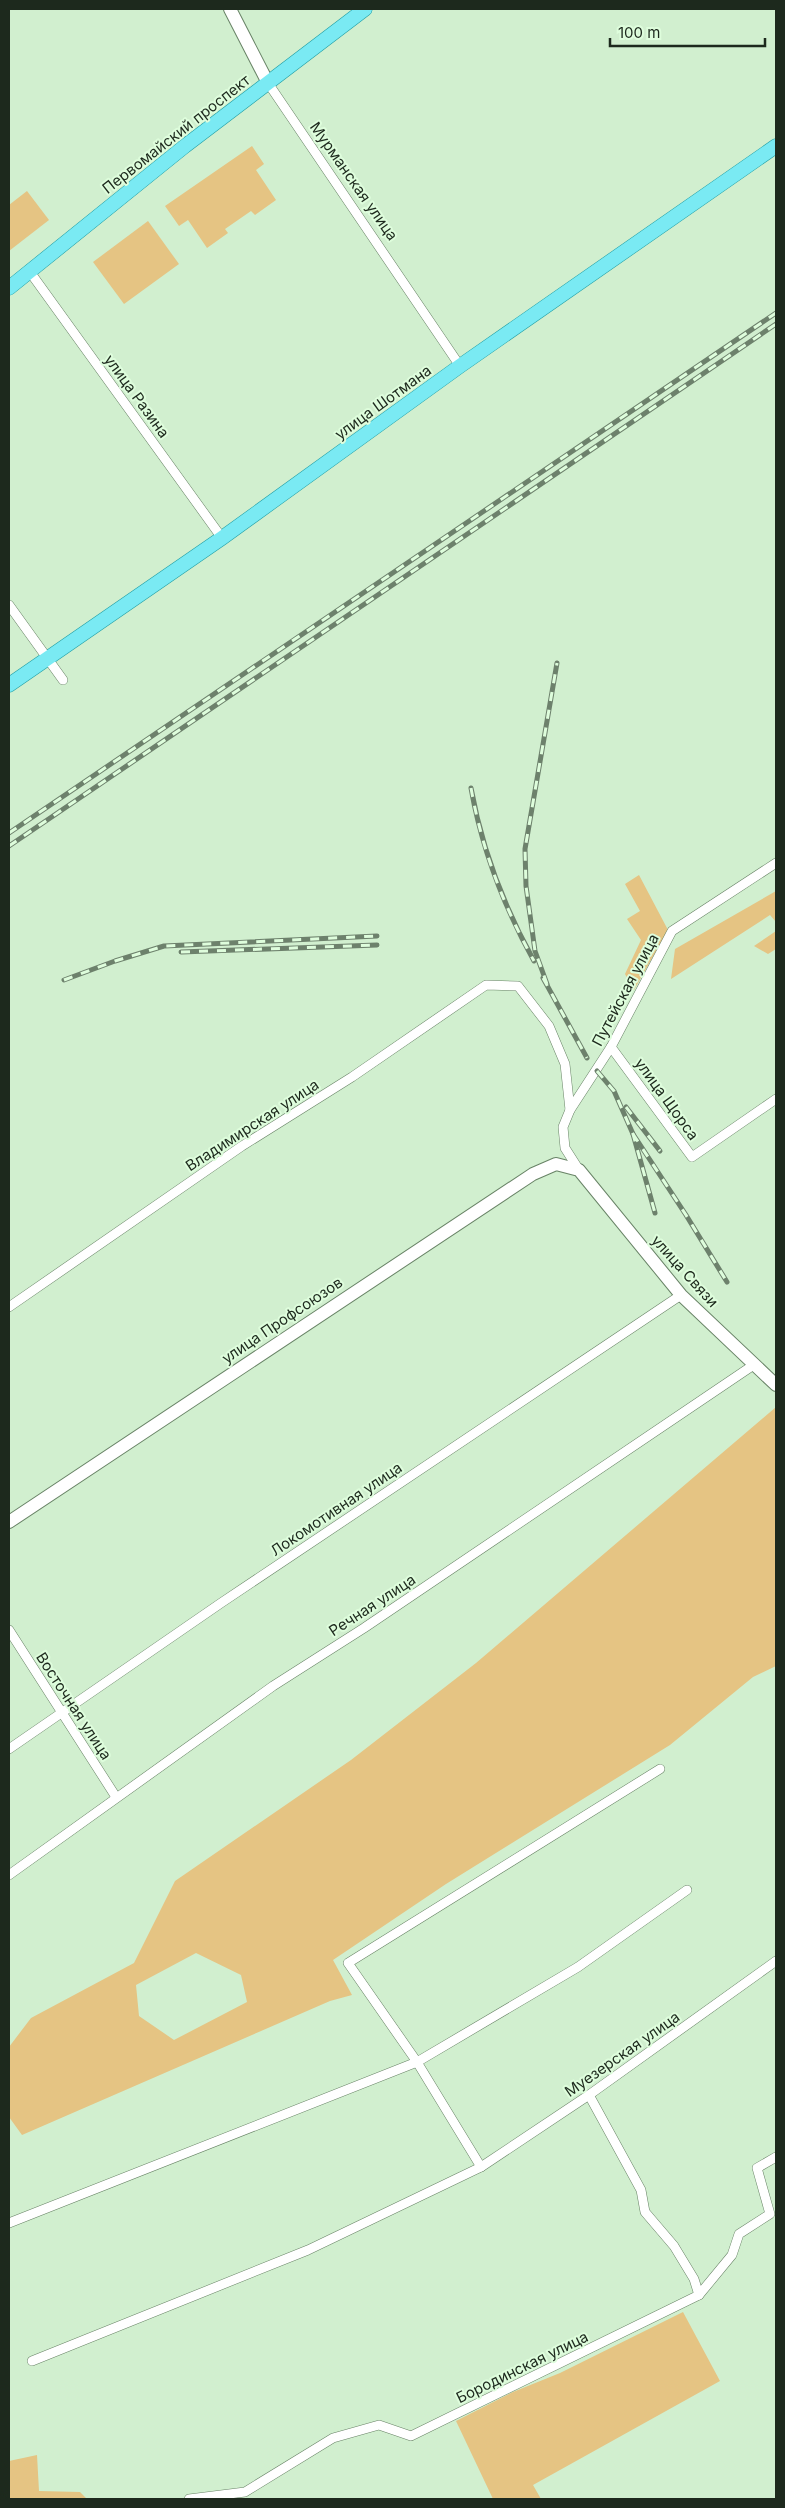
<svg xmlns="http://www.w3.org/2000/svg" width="785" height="2508" font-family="Inter,sans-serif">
<rect width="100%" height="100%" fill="#d1efcf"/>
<g fill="#e5c483" fill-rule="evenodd">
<polygon points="252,146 264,164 256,170 276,200 255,215 251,211 225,229 228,233 207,248 188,220 179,226 165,206"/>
<polygon points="27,191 49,220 9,251 9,205"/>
<polygon points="148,221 179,264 124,304 93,262"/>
<polygon points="639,875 668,930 634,990 625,974 641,940 627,919 640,911 625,884"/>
<polygon points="776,891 776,922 770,915 671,979 675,949"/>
<polygon points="776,931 776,949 768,954 754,946"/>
<path d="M 776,1407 L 776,1666 L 753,1677 L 670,1745 L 446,1884 L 333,1960 L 352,1995 L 330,2001 L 22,2135 L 9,2117 L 9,2047 L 31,2018 L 134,1963 L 175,1881 L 351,1760 L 476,1663 ZM 196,1953 L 241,1975 L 247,2002 L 174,2040 L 139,2016 L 136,1985 Z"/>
<polygon points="683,2312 720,2381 533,2485 541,2499 493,2499 456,2421 513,2392 560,2373"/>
<polygon points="37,2455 39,2491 80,2492 87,2499 9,2499 9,2461"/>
</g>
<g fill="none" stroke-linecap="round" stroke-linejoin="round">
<g stroke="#688366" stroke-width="10">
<g id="street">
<polyline points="268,83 460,366"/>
<polyline points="30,272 222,538"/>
<polyline points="9,605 63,680"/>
<polyline points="611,1047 692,1157 776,1099"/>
<polyline points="579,1170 565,1148 563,1127 570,1110 611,1047 672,931 776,863"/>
<polyline points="9,1307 242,1146 352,1077 486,985 518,986 549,1026 565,1064 570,1110"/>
<polyline points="9,1630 116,1797"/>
<polyline points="9,1749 221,1603 681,1295"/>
<polyline points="9,1875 273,1686 364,1628 755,1364"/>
<polyline points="589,2095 641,2190 645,2212 674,2246 694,2279 699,2295"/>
<polyline points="481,2167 417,2062 348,1963 660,1769"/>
<polyline points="9,2223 417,2062 578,1967 687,1890"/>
<polyline points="32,2361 308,2250 481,2167 589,2095 776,1961"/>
<polyline points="189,2499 245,2492 333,2438 379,2425 411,2436 699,2295 732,2255 739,2234 770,2214 757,2168 776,2157"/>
</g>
</g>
<g stroke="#688366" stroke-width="14">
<g id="secondary">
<polyline points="230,9 268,83"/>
<polyline points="9,1522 533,1174 556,1164 579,1170 681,1295 776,1385"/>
</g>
</g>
<g stroke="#209da3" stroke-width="15">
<g id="primary">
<polyline points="9,288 185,146 365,9"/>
<polyline points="9,685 222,538 460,366 776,146"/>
</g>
</g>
<use href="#street" stroke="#fff" stroke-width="9"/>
<use href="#secondary" stroke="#fff" stroke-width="12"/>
<use href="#primary" stroke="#7aeaf3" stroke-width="14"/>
<g stroke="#6d816c" stroke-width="5">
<g id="rail">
<path d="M 471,788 C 482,850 503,905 534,961"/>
<polyline points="9,833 776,313"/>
<polyline points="9,846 776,324"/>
<polyline points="181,952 377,945"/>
<polyline points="543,978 587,1058"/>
<polyline points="64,980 115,961 164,946 377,936"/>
<polyline points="547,984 535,951 526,886 525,849 557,663"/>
<polyline points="597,1071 614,1091 633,1134 655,1213"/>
<polyline points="626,1107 660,1151"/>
<polyline points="633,1134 686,1215 727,1282"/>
</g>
</g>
<use href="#rail" stroke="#defddc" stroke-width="3" stroke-dasharray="9" stroke-linecap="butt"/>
</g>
<g text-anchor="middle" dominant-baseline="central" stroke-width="4" stroke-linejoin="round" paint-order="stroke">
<g font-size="15" fill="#1d291d" stroke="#defddc">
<text transform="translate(176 134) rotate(-38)">Первомайский проспект</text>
<text transform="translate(354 181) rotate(55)">Мурманская улица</text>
<text transform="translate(137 396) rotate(54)">улица Разина</text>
<text transform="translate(383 402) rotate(-36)">улица Шотмана</text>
<text transform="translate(625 990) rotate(-62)">Путейская улица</text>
<text transform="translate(667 1099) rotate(54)">улица Щорса</text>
<text transform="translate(252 1125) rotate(-33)">Владимирская улица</text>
<text transform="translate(685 1271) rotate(48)">улица Связи</text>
<text transform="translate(282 1320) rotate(-34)">улица Профсоюзов</text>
<text transform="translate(336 1509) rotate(-34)">Локомотивная улица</text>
<text transform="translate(372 1605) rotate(-33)">Речная улица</text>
<text transform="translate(74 1706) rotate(57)">Восточная улица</text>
<text transform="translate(622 2054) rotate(-35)">Муезерская улица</text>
<text transform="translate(522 2367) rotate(-26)">Бородинская улица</text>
</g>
</g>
<rect width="785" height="2508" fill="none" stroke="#1d291d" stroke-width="20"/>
<path d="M610 38v8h155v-8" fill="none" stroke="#1d291d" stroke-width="2.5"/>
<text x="618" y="38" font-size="15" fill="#1d291d" stroke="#defddc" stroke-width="4" paint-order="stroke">100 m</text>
</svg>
